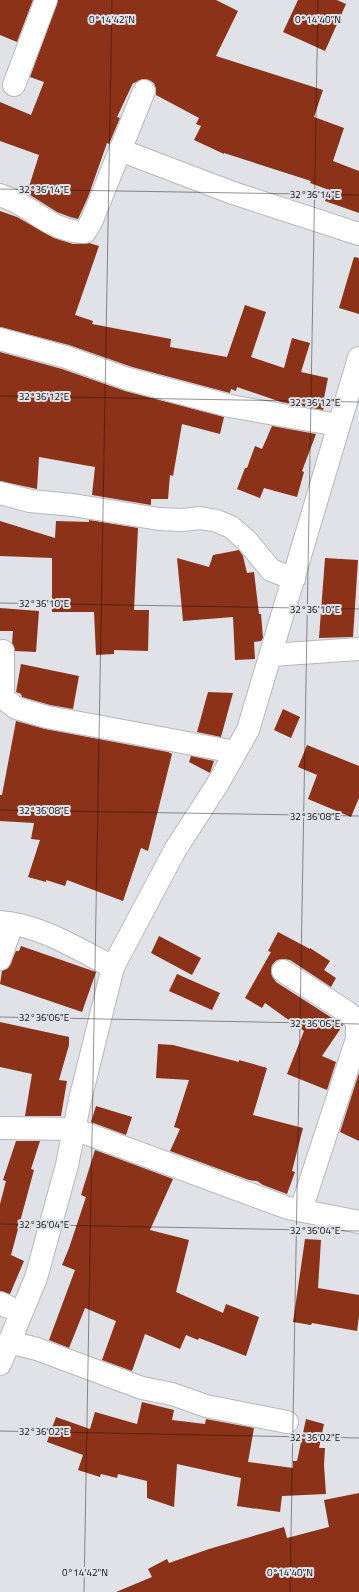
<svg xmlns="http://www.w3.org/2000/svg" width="359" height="1592" font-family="'Titillium Web',sans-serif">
<rect width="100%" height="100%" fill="#e0e2e7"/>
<g fill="#8b3219">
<polygon points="0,0 33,0 17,42 0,35"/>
<polygon points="58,0 216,0 238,11 216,56 323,90 314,117 344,128 333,161 359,171 359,213 325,201 329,190 310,183 311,181 224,153 224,154 194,140 201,126 196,124 199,118 156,95 156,89 154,83 149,80 143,79 134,83 133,83 117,117 120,118 109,144 107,143 88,197 78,219 70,217 57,212 27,193 39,155 0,141 0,102 31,115 44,82 30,77"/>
<polygon points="298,0 337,0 346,4 325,51 283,32"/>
<polygon points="0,211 17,217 54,238 73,244 89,243 99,246 75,315 93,321 92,324 171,339 170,347 227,357 245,305 266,312 251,357 284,368 292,338 310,343 301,372 328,378 323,403 325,404 323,410 281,402 237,387 236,391 231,389 230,393 132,367 69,345 0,327"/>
<polygon points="354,257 359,258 359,314 339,308"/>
<polygon points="0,352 62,369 125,391 224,417 220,434 182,424 173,476 170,475 168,499 151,499 151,505 92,495 95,467 39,457 37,489 0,481"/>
<polygon points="272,426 316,434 302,471 304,472 297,497 264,488 260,498 237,489 245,468 247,468 255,446 262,449"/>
<polygon points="89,520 138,528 134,610 149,610 148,651 114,650 114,654 96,655 94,612 52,612 52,558 0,556 0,521 55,538 56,521 89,522"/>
<polygon points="239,550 243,556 247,573 254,572 259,614 261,614 263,638 261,641 254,642 255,659 235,660 233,617 183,621 177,558 209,567 213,555"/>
<polygon points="325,558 358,560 353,637 319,638"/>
<polygon points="0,608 39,611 36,652 15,651 12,643 13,631 0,631"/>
<polygon points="21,664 79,676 73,709 50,705 22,697 21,694 16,692"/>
<polygon points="208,692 233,693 221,737 197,732"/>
<polygon points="283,709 300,717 291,738 274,730"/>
<polygon points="16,721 45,729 168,752 172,754 148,851 141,848 123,901 67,880 65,886 46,880 46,882 28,877 40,840 31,839 34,823 0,821 0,795 2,795"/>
<polygon points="307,745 359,766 359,798 351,817 308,799 317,775 298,767"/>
<polygon points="191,756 214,761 210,773 189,762"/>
<polygon points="278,932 310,949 310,948 330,961 324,970 336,978 331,987 290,960 284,959 277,960 272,965 271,970 272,976 276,982 343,1025 322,1056 336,1062 327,1090 287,1074 304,1031 265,1003 262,1008 245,998 271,952 268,951"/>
<polygon points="159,936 201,958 192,975 151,953"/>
<polygon points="21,946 96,972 82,1012 0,984 2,971 8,968 16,951 19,951"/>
<polygon points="177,974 220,993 212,1010 169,991"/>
<polygon points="0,1022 69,1037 69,1045 59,1080 67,1081 61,1116 25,1116 32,1074 0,1067"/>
<polygon points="158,1044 173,1045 239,1062 239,1060 267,1068 253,1115 303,1128 292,1171 295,1172 287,1194 263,1185 257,1181 249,1180 170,1151 180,1129 174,1127 189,1080 156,1078"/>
<polygon points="359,1073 359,1141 340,1132"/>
<polygon points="96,1106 132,1117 126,1135 91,1122"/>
<polygon points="16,1141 40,1141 31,1169 34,1170 11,1255 24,1261 10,1294 0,1291 0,1204 6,1181 3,1180"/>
<polygon points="95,1150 173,1179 150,1230 189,1240 176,1292 223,1313 226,1304 259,1317 246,1356 199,1338 198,1340 186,1335 180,1349 145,1334 132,1371 102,1360 116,1321 85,1308 69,1348 49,1340 75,1270 62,1265 69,1248 86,1197 81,1195"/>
<polygon points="305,1239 321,1240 318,1288 359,1295 359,1316 357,1331 312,1323 311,1325 293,1322"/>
<polygon points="142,1402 174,1410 172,1420 205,1424 206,1419 254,1428 248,1462 293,1468 293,1461 297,1461 306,1419 324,1424 319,1448 325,1448 324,1465 326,1494 282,1496 280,1512 237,1506 241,1478 177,1464 174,1507 147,1498 147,1481 118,1474 117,1478 101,1474 100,1477 78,1470 83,1455 47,1442 56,1417 90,1429 95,1412 137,1424"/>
<polygon points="359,1493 359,1592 116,1592 152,1577 148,1569 167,1559 169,1563 209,1549 284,1527 287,1538 329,1527 324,1500"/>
</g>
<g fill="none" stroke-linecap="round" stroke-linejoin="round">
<g stroke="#b5b7bb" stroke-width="24">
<g id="minor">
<polyline points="14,85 46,0"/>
<polyline points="120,150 233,193 359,234"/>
<path d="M 0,195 C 7,198 14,200 20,204 C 43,217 57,232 85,232 L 92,220 L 144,91"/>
<polyline points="0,339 66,357 128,379 230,406 338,425"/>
<polyline points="0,493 30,501 73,505 159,519 182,520 200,518 217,521 231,527 248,542 271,570 294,579"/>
<polyline points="3,651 3,698 16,708 47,717 118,730 235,752"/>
<polyline points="271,655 359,649"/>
<path d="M 0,922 C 41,925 77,949 113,967"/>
<polyline points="0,959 12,924"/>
<polyline points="283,971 347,1012 357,1021 357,1039 301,1210"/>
<polyline points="0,1128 74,1129 288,1208 359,1222"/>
<polyline points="0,1303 21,1313"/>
<polyline points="9,1342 37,1349 142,1388 172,1394 206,1406 287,1422"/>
<polyline points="0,1364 36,1278 67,1165 80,1100 113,967 175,850 217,785 248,730 359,358"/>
</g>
</g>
<use href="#minor" stroke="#fff" stroke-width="22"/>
</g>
<path fill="none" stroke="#101112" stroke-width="1" stroke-opacity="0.45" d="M 0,189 L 359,195M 0,396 L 359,402M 0,603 L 359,609M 0,810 L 359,816M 0,1017 L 359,1024M 0,1224 L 359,1231M 0,1431 L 359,1438M 84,1592 L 112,0M 290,1592 L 318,0"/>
<g font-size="10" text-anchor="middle" fill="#101112" stroke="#e0e2e7" stroke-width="4" stroke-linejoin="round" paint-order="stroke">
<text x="112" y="23">0°14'42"N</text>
<text x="318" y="23">0°14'40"N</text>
<text x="44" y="193">32°36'14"E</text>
<text x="315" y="198">32°36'14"E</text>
<text x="44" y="400">32°36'12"E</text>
<text x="315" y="406">32°36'12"E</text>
<text x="44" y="607">32°36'10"E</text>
<text x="315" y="613">32°36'10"E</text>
<text x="44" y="814">32°36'08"E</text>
<text x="315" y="820">32°36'08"E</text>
<text x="44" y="1021">32°36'06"E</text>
<text x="315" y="1027">32°36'06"E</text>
<text x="44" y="1228">32°36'04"E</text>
<text x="315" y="1234">32°36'04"E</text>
<text x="44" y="1435">32°36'02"E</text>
<text x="315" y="1441">32°36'02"E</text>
<text x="85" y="1576">0°14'42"N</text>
<text x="290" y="1576">0°14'40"N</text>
</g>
</svg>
